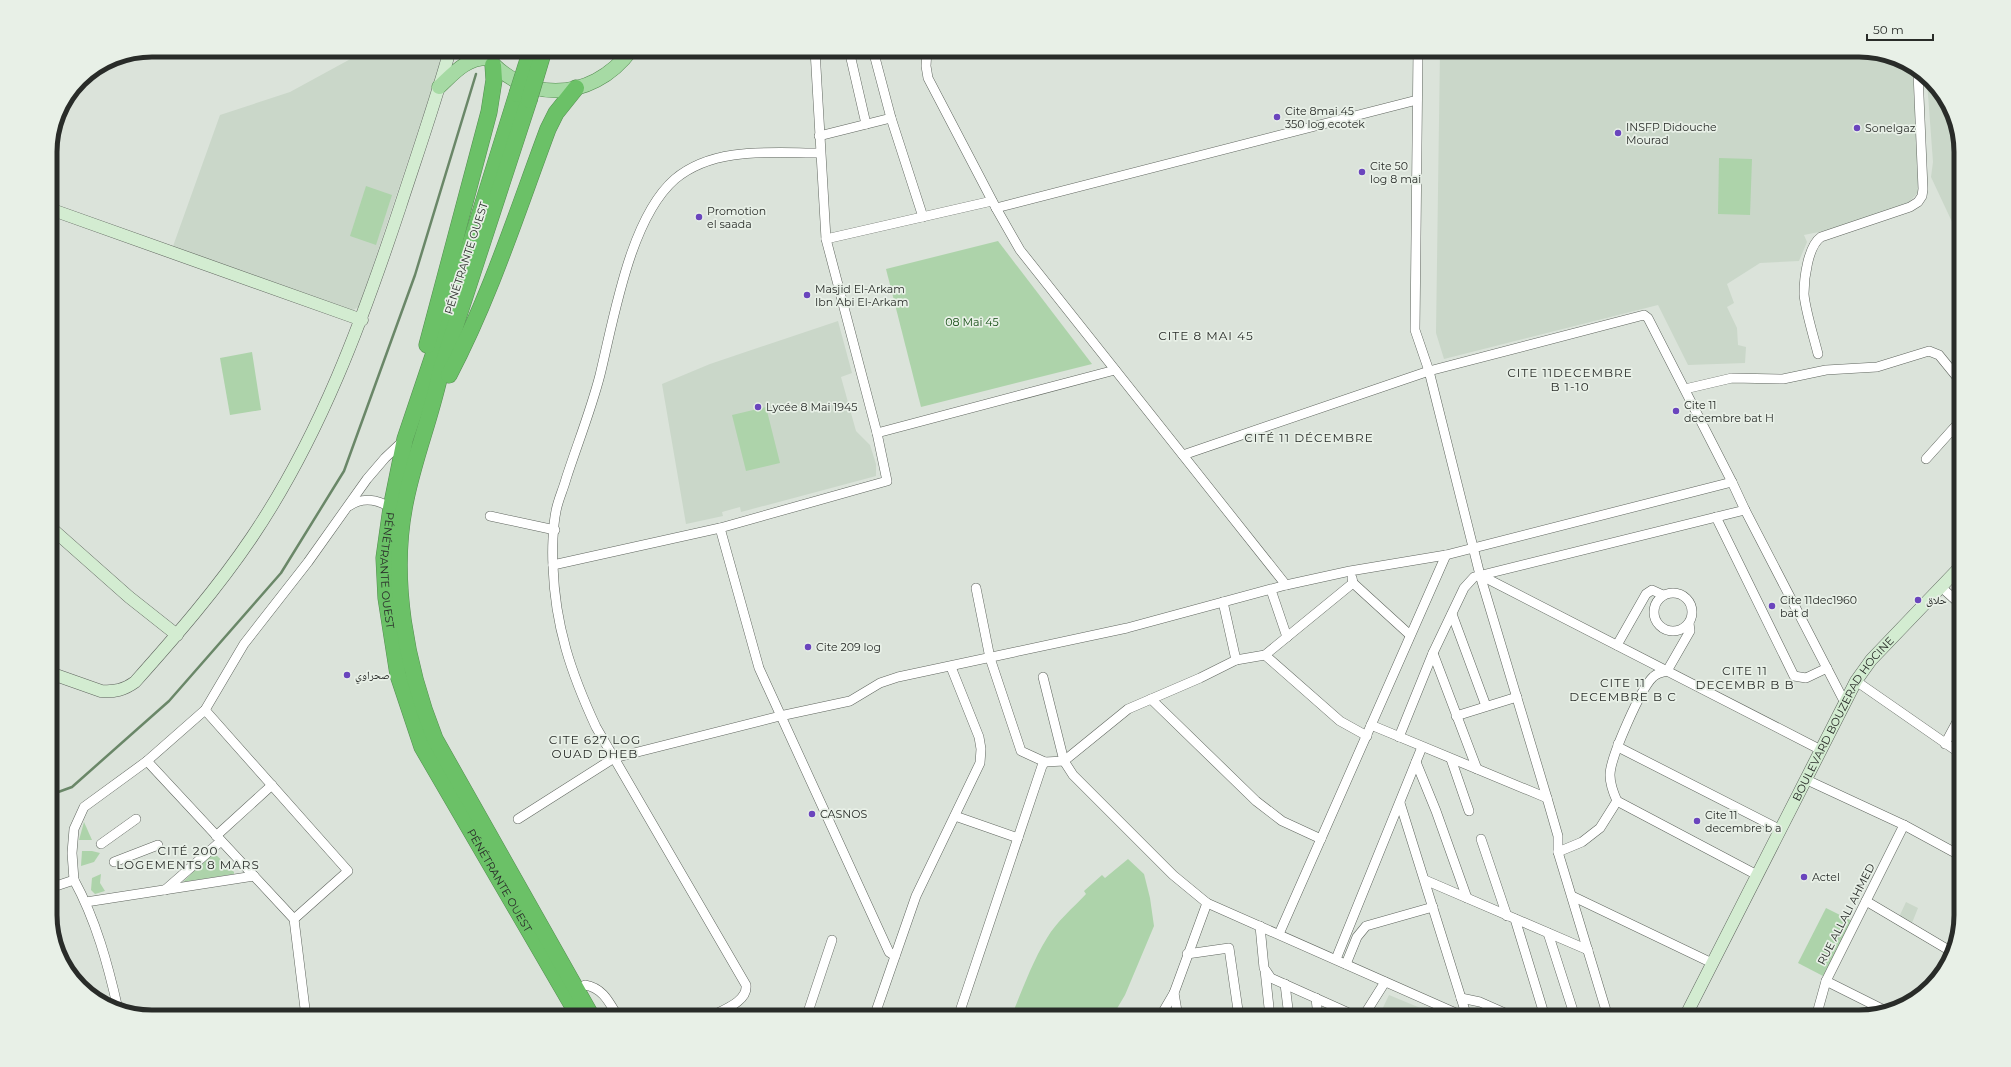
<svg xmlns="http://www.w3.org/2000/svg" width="2011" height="1067" font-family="Montserrat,'Noto Naskh Arabic',sans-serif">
<rect width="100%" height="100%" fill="#dbe3da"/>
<g fill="#cad7c9">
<polygon points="367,50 445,50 359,307 351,311 172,249 220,115 290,92"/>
<polygon points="1440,50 1859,50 1904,61 1912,68 1921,189 1904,208 1848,226 1804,235 1807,242 1799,261 1760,263 1727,284 1734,303 1727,307 1737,328 1738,345 1746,347 1745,363 1688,365 1658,305 1444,359 1436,333"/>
<polygon points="1927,81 1944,96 1961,146 1961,241 1931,177 1933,162"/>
<polygon points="838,321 852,373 841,377 856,431 870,445 876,464 876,476 741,512 740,507 722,512 723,516 686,524 662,384 710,364"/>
<polygon points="1906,902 1918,908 1912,923 1899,917"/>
<polygon points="1389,995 1442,1017 1380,1017 1379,1016"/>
</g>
<g fill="#add3aa">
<polygon points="1719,158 1752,159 1750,215 1718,214"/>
<polygon points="366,186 392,195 376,245 350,236"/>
<polygon points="998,241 1092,364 921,407 886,269"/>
<polygon points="252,352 261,410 230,415 220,358"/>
<polygon points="766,407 780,463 746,471 732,415"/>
<polygon points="84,822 92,840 79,840"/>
<polygon points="82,851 92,851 100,853 94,862 81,866"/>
<polygon points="213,852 234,872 234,874 183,882"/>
<path d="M 1128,859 L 1144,874 L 1150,898 L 1154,926 L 1125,995 L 1112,1017 L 1011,1017 C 1022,991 1032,962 1047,938 C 1057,921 1073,908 1086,894 L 1084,891 L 1102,875 L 1105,878 Z"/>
<polygon points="101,874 100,883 105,891 95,894 91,890 92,878"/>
<polygon points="1826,908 1852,921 1823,976 1798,963"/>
</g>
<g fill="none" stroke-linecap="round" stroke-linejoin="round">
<polyline stroke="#6a8768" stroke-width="2.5" points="50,795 72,787 169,701 281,573 344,471 415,275 476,74"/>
<g stroke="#5f655e" stroke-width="10">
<g id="street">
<polyline points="849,50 866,124"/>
<polyline points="873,50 891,118 923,217"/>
<polyline points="927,50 926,66 928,78 996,208 1020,250 1286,585"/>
<polyline points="1418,50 1415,330 1429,371 1480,575 1547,798 1558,836 1558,852 1608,1017"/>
<polyline points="819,136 891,118"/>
<polyline points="996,208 1417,100"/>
<polyline points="826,239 992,201"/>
<path d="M 1818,354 C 1814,338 1805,309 1804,294 C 1804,278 1808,246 1821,237 L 1910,207 L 1918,202 L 1922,196 L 1923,189 L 1918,73"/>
<polyline points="1685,389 1732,378 1783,379 1826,370 1877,367 1929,351 1939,355 1961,382"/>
<polyline points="877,433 1115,370"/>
<polyline points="1183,455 1429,371 1644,315 1648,318 1732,482 1745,510 1845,703"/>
<polyline points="1926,459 1961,420"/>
<path d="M 349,506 C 362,497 377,499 391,508"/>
<polyline points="490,516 555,530"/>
<polyline points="1716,517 1794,676 1806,678 1827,668"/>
<polyline points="720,528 759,668 889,952 895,956"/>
<polyline points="553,565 720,528 887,481 877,433 826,239 815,50"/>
<polyline points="1480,575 1821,750"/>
<polyline points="1352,578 1353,583 1410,635"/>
<polyline points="1941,587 1961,605"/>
<polyline points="976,588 990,658 1021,751 1045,762"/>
<polyline points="1271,590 1287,637"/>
<circle cx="1673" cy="612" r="19"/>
<polyline points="1223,602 1236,660"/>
<polyline points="1452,614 1486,706"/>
<polyline points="1617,645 1646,594 1652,590 1663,595"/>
<polyline points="1433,653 1477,769"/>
<polyline points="1265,655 1340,721 1367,736"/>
<polyline points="1043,677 1064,761 1073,775 1173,875 1207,903 1465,1017"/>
<polyline points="1856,681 1961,754"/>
<polyline points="1151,699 1256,801 1282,821 1321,839"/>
<polyline points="205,710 348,871 294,919"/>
<polyline points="1456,716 1517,697"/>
<polyline points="1371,725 1547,798"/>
<polyline points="1399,737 1433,653 1464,588 1474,577 1745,510"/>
<polyline points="1618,744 1620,748 1781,830"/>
<polyline points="1945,744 1961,714"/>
<polyline points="1451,759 1469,811"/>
<polyline points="147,761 294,919 306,1017"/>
<polyline points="1416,762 1436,811 1467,898"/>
<polyline points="1807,780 1904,825 1961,856"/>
<polyline points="1617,801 1757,875"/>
<polyline points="1400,803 1467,1017"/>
<polyline points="955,816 1018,838"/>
<polyline points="518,819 614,758 780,716 850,701 880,683 898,677 1127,628 1286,585 1350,571 1446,555 1732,482"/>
<polyline points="216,836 272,785"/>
<polyline points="1481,839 1507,916"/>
<polyline points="101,844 136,819"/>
<path d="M 1558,852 L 1582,842 L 1600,828 L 1617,801 C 1613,792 1610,784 1610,775 C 1610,758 1641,688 1653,677 C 1657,673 1662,672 1667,671 L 1690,631 L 1689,623"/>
<polyline points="114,862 158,845"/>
<polyline points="74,880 72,853 74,829 84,807 147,761 205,710 244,644 308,562 367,479 385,458 403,441"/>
<polyline points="1425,880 1588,950"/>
<path d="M 50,888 L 74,880 C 96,920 108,965 118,1009"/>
<polyline points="165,890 221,841"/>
<polyline points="1572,896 1712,963"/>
<polyline points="1866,901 1952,952"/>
<polyline points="86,902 254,876"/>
<polyline points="1515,919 1545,1017"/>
<polyline points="1260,926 1264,968 1271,978 1358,1017"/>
<polyline points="1548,933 1575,1017"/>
<polyline points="1279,934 1446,555"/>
<polyline points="1187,954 1229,948 1239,1017"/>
<polyline points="1336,959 1422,747"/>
<polyline points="1346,964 1357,937 1366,926 1433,907"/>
<polyline points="1265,970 1270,1017"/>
<polyline points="1826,981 1884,1010"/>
<polyline points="1285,984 1289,1017"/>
<path d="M 585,985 C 603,988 609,1002 618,1017"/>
<polyline points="1174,993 1178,1017"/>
<polyline points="1316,998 1318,1017"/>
<polyline points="1461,998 1480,1002 1514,1017"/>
<polyline points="807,1015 832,940"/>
<path d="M 710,1017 C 722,1010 748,1002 746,985 L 596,727 C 571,673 555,626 553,566 C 552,550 553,526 556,511 C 558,500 563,490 566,479 C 577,445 591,410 600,375 C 614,318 630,218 675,179 C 714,146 773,153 820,153"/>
<polyline points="874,1017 916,896 980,763 981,749 979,737 951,667"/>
<polyline points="958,1017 1042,766 1045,762 1064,761 1128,709 1200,678 1236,660 1265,655 1353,583"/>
<polyline points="1160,1017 1174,993 1207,903"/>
<polyline points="1363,1017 1385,982"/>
<polyline points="1816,1017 1826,981 1904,825"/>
</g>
</g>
<g stroke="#5f655e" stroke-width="13">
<g id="secondary">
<polyline points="50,209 362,320"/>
<polyline points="50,527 129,597 177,635"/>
<path d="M 50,673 L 101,691 C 115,692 124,690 135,682 C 176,636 217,589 252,537 C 320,436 362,322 400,207 C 417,155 435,103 450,50"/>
<path id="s1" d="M 1685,1017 L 1856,681 L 1871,660 L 1961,566"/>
</g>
</g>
<g stroke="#548d51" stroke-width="15">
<g id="primary">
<path d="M 481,50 C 520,104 591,104 631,50"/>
<path d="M 439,87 C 453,74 466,58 487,58"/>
</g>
</g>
<g stroke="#548d51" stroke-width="17">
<g id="highway">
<path id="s2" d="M 517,94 L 466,258 L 405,439 L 391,508 L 384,558 L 386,598 L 398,675 L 422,747 L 579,1017"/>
<path d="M 529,100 L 441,370 C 432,414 415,455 406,499 C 389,577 406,666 435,739 L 592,1017"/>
<polyline points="427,345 489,112 494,80 493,65"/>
<path d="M 449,375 C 490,297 517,212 548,129 L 556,113 L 576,88"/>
</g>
</g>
<use href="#street" stroke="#fff" stroke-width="9"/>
<use href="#secondary" stroke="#d3ecd1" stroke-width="12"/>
<use href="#primary" stroke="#a6daa4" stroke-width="14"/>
<use href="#highway" stroke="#6bc167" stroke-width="16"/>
<g stroke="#548d51" stroke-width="17" stroke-linecap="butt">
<g id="highway-bridge">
<polyline points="517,94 531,50"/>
<polyline points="529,100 544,50"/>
</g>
</g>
<use href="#highway-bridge" stroke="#6bc167" stroke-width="16"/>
</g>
<g fill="#6a45bd" stroke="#e8f0e7" stroke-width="1.5">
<circle cx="1277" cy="117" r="4"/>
<circle cx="1857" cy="128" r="4"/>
<circle cx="1618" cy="133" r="4"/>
<circle cx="1362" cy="172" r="4"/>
<circle cx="699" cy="217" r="4"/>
<circle cx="807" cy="295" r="4"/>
<circle cx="758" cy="407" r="4"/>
<circle cx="1676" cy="411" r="4"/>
<circle cx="1918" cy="600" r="4"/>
<circle cx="1772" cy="606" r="4"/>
<circle cx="808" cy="647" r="4"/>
<circle cx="347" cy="675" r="4"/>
<circle cx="812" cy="814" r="4"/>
<circle cx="1697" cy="821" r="4"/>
<circle cx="1804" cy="877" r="4"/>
</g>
<g text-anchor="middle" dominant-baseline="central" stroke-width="3.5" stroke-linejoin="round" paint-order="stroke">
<g font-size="11" fill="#292c29" stroke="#e8f0e7" text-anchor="start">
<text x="1285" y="111">Cite 8mai 45<tspan x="1285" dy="13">350 log ecotek</tspan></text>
<text x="1626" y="127">INSFP Didouche<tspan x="1626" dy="13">Mourad</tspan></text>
<text x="1865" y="128">Sonelgaz</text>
<text x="1370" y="166">Cite 50<tspan x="1370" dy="13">log 8 mai</tspan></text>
<text x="707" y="211">Promotion<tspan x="707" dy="13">el saada</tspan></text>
<text x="815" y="289">Masjid El-Arkam<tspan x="815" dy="13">Ibn Abi El-Arkam</tspan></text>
<text x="1684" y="405">Cite 11<tspan x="1684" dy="13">decembre bat H</tspan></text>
<text x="766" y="407">Lycée 8 Mai 1945</text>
<text x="1780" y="600">Cite 11dec1960<tspan x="1780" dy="13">bat d</tspan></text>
<text x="1926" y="600">حلاق</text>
<text x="816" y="647">Cite 209 log</text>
<text x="355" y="675">صحراوي</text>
<text x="820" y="814">CASNOS</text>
<text x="1705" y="815">Cite 11<tspan x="1705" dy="13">decembre b a</tspan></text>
<text x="1812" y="877">Actel</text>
</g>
<g font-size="11" fill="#292c29" stroke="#e8f0e7">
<text transform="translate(466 258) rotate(-72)">PÉNÉTRANTE OUEST</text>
<text stroke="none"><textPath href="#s2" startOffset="496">PÉNÉTRANTE OUEST</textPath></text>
<text stroke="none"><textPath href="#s1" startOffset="338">BOULEVARD BOUZERAD HOCINE</textPath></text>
<text stroke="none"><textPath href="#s2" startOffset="832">PÉNÉTRANTE OUEST</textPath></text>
<text transform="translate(1846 914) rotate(-63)">RUE ALLALI AHMED</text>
</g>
<g font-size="11" fill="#154d14" stroke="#e8f0e7">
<text x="972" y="322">08 Mai 45</text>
</g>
<g font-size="12" letter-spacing="1" fill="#292c29" stroke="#e8f0e7">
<text x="1206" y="335">CITE 8 MAI 45</text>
<text x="1570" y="372">CITE 11DECEMBRE<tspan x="1570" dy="14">B 1-10</tspan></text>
<text x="1309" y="437">CITÉ 11 DÉCEMBRE</text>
<text x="1745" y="670">CITE 11<tspan x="1745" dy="14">DECEMBR B B</tspan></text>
<text x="1623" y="682">CITE 11<tspan x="1623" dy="14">DECEMBRE B C</tspan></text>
<text x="595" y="739">CITE 627 LOG<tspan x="595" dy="14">OUAD DHEB</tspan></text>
<text x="188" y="850">CITÉ 200<tspan x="188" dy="14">LOGEMENTS 8 MARS</tspan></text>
</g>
</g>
<path d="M0 0H2011V1067H0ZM152 57H1859A95 95 0 0 1 1954 152V915A95 95 0 0 1 1859 1010H152A95 95 0 0 1 57 915V152A95 95 0 0 1 152 57Z" fill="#e8f0e7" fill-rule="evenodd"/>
<path fill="none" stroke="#292c29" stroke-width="5" d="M152 57H1859A95 95 0 0 1 1954 152V915A95 95 0 0 1 1859 1010H152A95 95 0 0 1 57 915V152A95 95 0 0 1 152 57Z"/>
<path d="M1867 34v6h66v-6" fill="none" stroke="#292c29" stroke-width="2"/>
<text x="1873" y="34" font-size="12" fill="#292c29" stroke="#e8f0e7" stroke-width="3" paint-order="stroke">50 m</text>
</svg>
